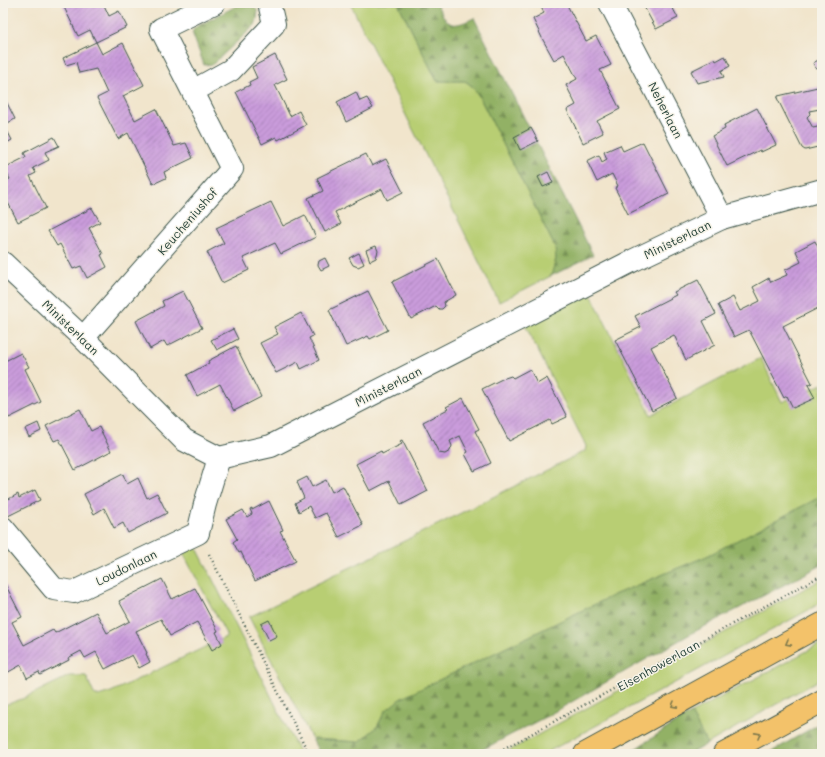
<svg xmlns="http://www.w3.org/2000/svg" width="825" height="757" font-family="Mali,sans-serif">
<defs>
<pattern id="forest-firs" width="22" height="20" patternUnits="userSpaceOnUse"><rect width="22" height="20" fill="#92b165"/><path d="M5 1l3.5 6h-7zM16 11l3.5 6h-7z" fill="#779154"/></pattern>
<pattern id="building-hatch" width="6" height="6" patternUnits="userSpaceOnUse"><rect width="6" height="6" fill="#ca9bdc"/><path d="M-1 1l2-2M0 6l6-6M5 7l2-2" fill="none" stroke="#a380b3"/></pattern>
</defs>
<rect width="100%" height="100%" fill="#f7f3e8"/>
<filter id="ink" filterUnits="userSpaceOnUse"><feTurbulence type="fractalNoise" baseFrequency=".025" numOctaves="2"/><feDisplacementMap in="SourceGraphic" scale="8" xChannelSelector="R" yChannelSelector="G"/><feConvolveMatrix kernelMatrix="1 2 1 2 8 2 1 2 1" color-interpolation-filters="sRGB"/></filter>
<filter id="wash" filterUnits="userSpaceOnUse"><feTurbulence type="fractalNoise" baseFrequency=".012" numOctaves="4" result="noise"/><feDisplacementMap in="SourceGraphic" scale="16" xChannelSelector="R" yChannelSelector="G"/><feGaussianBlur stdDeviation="0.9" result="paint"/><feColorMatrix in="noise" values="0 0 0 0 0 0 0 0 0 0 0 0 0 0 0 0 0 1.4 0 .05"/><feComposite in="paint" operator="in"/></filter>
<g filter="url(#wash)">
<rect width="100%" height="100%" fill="#f1e5cc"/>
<g fill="#b8ce73" stroke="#6c8654">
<polygon points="350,3 398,3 437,81 465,81 472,86 479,96 555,247 556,259 551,276 499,302"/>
<polygon points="590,292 651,415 761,358 782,402 822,384 822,496 707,556 616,594 400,699 385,712 377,727 359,742 312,739 249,617 439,524 585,451 586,446 525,325"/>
<polygon points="196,546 300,754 3,754 3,704 8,704 22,699 69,676 86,676 94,694 98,696 111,692 226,637 226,634 183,553"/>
<polygon points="822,579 822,602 805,612 544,754 503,754"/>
<polygon points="822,643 822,678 707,744 691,713"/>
</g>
<g fill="url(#forest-firs)" stroke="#58774c">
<polygon points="242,3 249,3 258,11 257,19 255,25 213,64 204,65 192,32 196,27"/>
<path d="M 398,3 L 436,3 C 448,25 449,30 474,18 L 593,255 L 551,276 L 556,259 L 555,247 L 479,96 L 472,86 L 465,81 L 437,81 Z"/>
<polygon points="822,496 822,565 692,633 547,716 474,754 320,754 312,739 359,742 377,727 385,711 400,699 616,594 707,556"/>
<polygon points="691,713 707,744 689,754 627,754"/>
<polygon points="822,722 822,754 768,754"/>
</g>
<g id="blocks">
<g fill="url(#building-hatch)">
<polygon points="62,3 103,3 109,16 119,11 127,27 96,42 102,54 123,43 144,85 123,96 135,120 156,109 174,146 186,143 193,158 164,172 166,178 153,184 128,133 118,139 97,98 107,93 96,69 79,73 76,62 66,65 63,58 96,42 90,30 78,36"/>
<polygon points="539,3 566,3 586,41 596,36 611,65 600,70 620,109 597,121 603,133 583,143 567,110 576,105 566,85 577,79 564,54 554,60 543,40 533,19 544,13"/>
<polygon points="642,3 670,3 678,18 656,29"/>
<polygon points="275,55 287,79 275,85 290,116 299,111 306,125 278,140 276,137 262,144 236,92 250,85 249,82 257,78 252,67"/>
<polygon points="725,56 730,66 721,71 724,77 697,83 691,71 715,59 716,61"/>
<polygon points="822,58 822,66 816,69 813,63"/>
<polygon points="822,86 822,114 820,109 809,111 810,114 807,117 813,128 822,126 822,146 805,150 802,148 777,98 778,98 778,96"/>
<polygon points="356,92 360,101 367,98 373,108 346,122 337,102"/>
<polygon points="5,99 15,119 4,125 12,140 3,145 3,101"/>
<polygon points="757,108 776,145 761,152 760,150 727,166 712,136 725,129 724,125"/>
<polygon points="531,128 538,141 520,150 514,137"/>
<polygon points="54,137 59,146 45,152 49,160 33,168 36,173 30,176 46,208 18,222 3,193 3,182 10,179 4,168 26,157 24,153"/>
<polygon points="643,142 669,194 628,214 615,188 618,186 612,174 597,182 587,161 599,155 602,162 607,159 604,152 620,145 623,151"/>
<polygon points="366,154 372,166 386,159 403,192 387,200 382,189 335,212 341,224 325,232 308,198 323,191 317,178"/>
<polygon points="548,172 553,183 543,187 538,177"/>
<polygon points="271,202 283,226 305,215 316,237 281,254 275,243 243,258 249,270 222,283 207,252 224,243 216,228"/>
<polygon points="92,208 100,222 89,228 103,254 101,255 107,267 87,278 81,266 73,269 60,244 57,246 48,231"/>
<polygon points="815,241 822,255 822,306 783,326 812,383 808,385 815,398 793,408 787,396 784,398 749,330 734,337 718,305 733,297 740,311 760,301 753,287 769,278 771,282 787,275 785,270 801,262 796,251"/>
<polygon points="376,246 378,251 376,258 370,261 366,250"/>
<polygon points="359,253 364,264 358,267 353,265 349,258"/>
<polygon points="325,258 329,266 321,270 318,265 319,261"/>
<polygon points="438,259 456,295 444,302 445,306 442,309 439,309 436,306 411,319 392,282"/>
<polygon points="698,280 716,314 703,321 715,345 686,360 674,335 651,347 677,398 652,411 615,340 641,327 635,316 676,295 674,292"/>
<polygon points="183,291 202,328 167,346 164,341 150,349 136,321 164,306 162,301"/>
<polygon points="368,291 388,330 370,339 368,336 346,346 329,310"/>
<polygon points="301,313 313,336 309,338 319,360 301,369 298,362 276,373 260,343 278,334 274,327"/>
<polygon points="233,329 238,339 217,350 211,340"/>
<polygon points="236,346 261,397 234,411 220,384 197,396 187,375 209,363 208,361"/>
<polygon points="21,353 29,367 25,369 41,402 9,418 3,406 3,362"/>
<polygon points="530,369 537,384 547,378 567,417 552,424 550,420 509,441 482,389 502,379 511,376 513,378"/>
<polygon points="463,398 479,429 475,431 491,463 474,471 465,454 468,452 460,436 450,441 452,446 450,451 445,454 439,453 423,422 448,409 446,407"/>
<polygon points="80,409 91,431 99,427 111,451 75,470 59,439 54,441 46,426"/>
<polygon points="38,423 41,431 29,437 25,429"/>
<polygon points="402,440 428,491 401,505 389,481 370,491 356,464 381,451 382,454 402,444 400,441"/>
<polygon points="123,474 127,484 138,478 147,498 157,493 167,513 128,533 123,523 114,528 104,508 94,514 84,494"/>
<polygon points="307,477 312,487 326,480 332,492 343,486 363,525 339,537 326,513 315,518 309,506 299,512 295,503 304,498 297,482"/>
<polygon points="35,490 40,500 8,516 3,506 3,502 18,494 19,498"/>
<polygon points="269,501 283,530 280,531 296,561 255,581 241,552 239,553 233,542 237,539 226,519 243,510 247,517 252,514 250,509 252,508 252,510"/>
<polygon points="162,579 172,599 195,588 218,631 216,632 222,644 212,650 197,622 170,636 161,619 136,631 147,653 146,654 150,662 139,668 132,655 105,669 96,652 85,658 81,651 68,658 69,660 40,675 39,672 27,678 21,665 3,675 3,580 22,617 12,622 24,645 53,630 55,633 96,612 107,633 130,621 119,601"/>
<polygon points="269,620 277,636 269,640 261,624"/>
</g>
</g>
</g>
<g filter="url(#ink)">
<use href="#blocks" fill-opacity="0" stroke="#3e564b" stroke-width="1"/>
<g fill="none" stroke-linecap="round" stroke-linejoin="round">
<g stroke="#3e564b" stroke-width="24">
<g id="minor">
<polyline points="610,3 722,218"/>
<polyline points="193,91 231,70 274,24 269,3"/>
<polyline points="3,263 83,338 184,440 219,458 271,446 634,260 722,218 822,190"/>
<polyline points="83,338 232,169 161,29 214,3"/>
<polyline points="3,528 54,589 74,592 198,533 205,504 219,458"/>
</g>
</g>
<g stroke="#3e564b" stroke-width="24">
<g id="major">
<polyline points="585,754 822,624"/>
<polyline points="724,754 822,701"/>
</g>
</g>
<g stroke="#3e564b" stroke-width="2.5" stroke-dasharray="1 3" stroke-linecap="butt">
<polyline points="148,3 151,9"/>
<polyline points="209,554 309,754"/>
<polyline points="493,754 522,739 822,575"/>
</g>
<use href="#minor" stroke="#fff" stroke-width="22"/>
<use href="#major" stroke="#f3c26a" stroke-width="22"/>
</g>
<defs><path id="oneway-chevron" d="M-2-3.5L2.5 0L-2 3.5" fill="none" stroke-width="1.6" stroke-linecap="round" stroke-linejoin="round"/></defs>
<g stroke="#7e794c">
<use href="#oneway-chevron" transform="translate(788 643) rotate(151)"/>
<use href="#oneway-chevron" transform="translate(674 705) rotate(151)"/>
<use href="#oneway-chevron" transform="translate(758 735) rotate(-29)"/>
</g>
</g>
<g text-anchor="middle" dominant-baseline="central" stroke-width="3" stroke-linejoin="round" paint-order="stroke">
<g font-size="12" fill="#1f3d34" stroke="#f7f3e8">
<text transform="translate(666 110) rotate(63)">Neherlaan</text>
<text transform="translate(187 221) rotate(-49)">Keucheniushof</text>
<text transform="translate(677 239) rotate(-26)">Ministerlaan</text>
<text transform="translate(71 327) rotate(44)">Ministerlaan</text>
<text transform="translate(388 386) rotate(-27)">Ministerlaan</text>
<text transform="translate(126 567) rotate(-26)">Loudonlaan</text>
<text transform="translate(658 665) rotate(-29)">Eisenhowerlaan</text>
</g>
</g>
<rect width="825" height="757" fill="none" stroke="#f7f3e8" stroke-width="16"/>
</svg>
